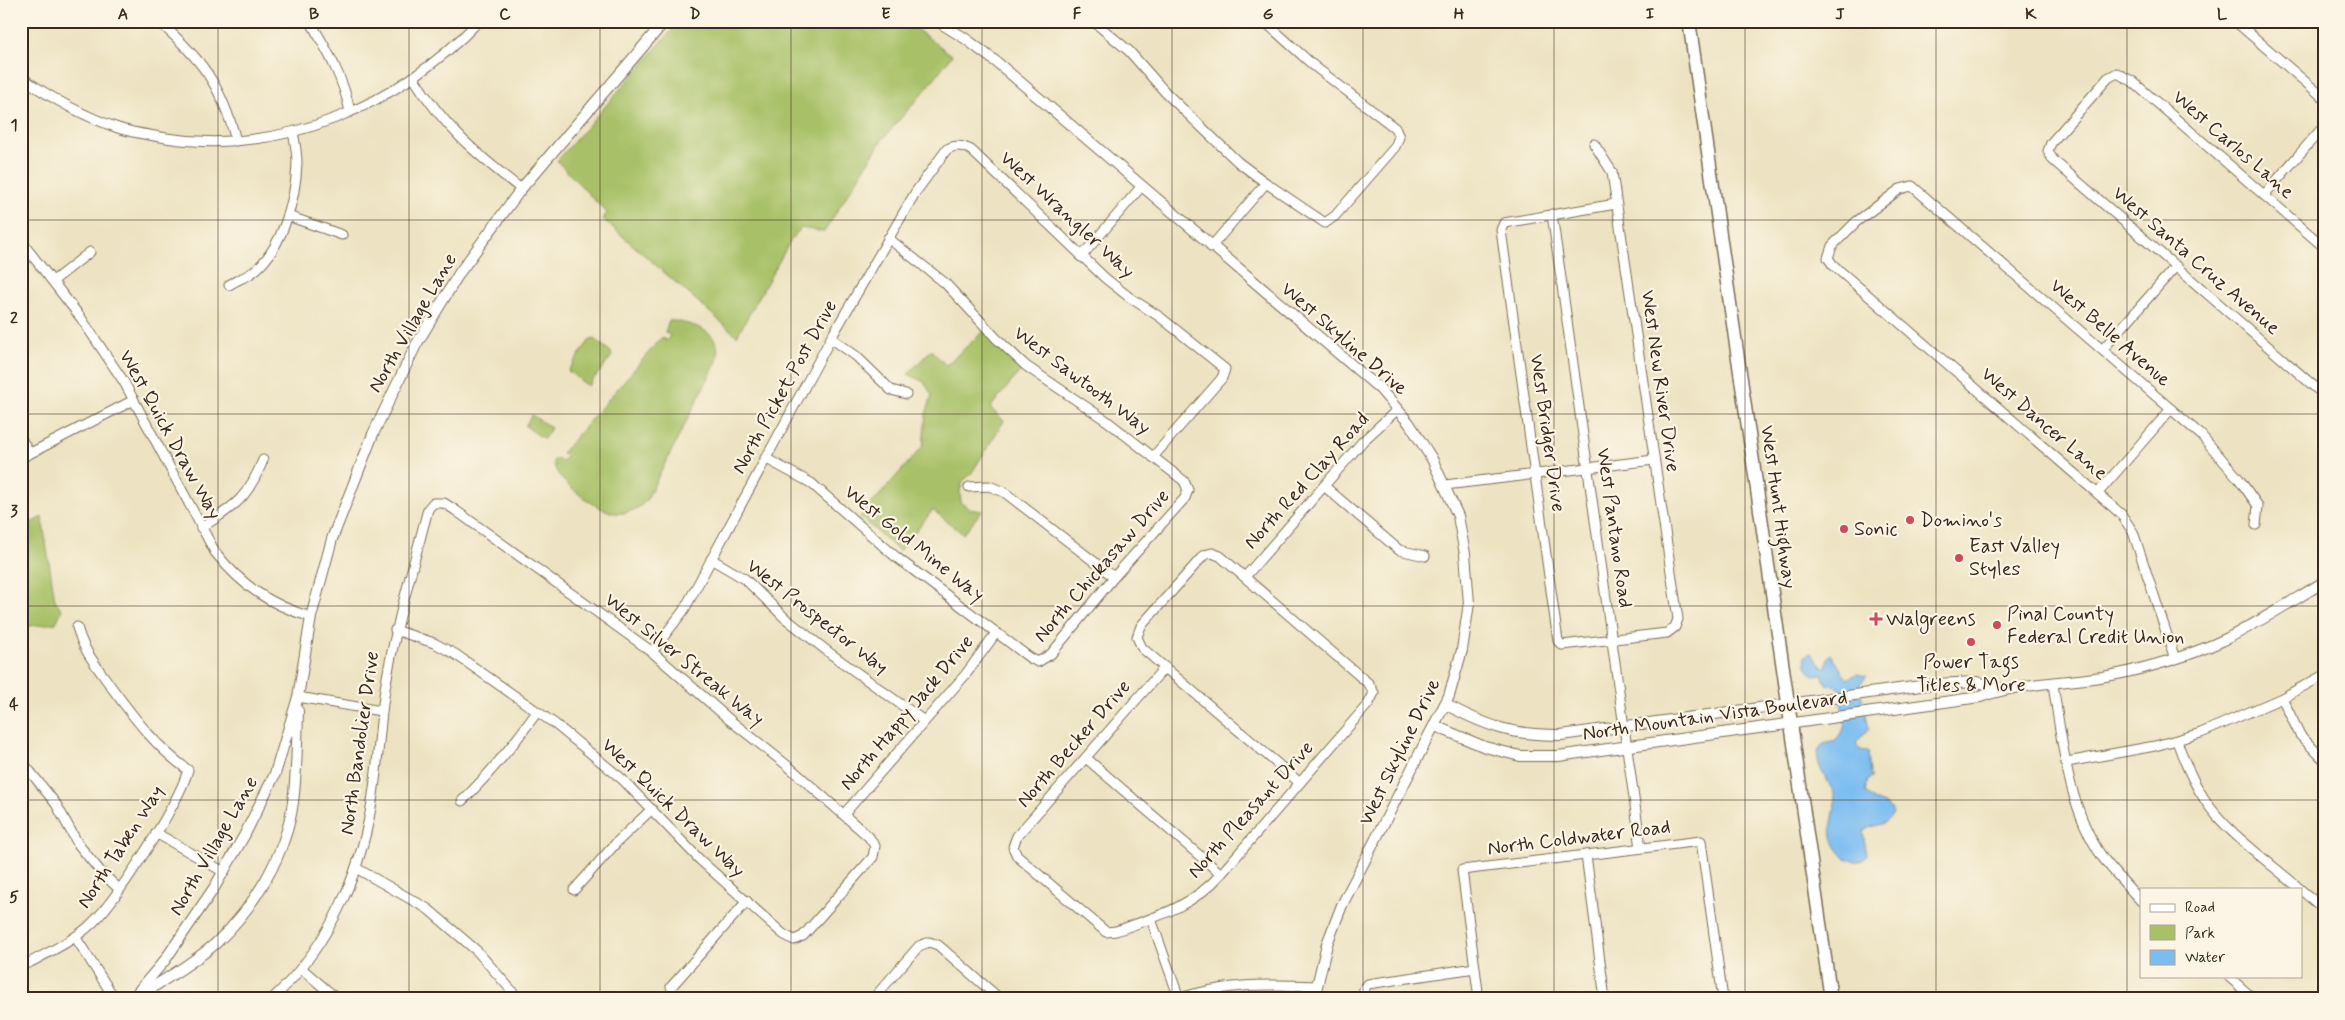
<svg xmlns="http://www.w3.org/2000/svg" width="2345" height="1020" font-family="Mynerve,sans-serif">
<rect width="100%" height="100%" fill="#fcf5e5"/>
<filter id="ink" filterUnits="userSpaceOnUse"><feTurbulence type="fractalNoise" baseFrequency=".02" numOctaves="2"/><feDisplacementMap in="SourceGraphic" scale="10" xChannelSelector="R" yChannelSelector="G"/><feConvolveMatrix kernelMatrix="1 2 1 2 8 2 1 2 1" color-interpolation-filters="sRGB"/></filter>
<filter id="wash" filterUnits="userSpaceOnUse"><feTurbulence type="fractalNoise" baseFrequency=".0096" numOctaves="4" result="noise"/><feDisplacementMap in="SourceGraphic" scale="20" xChannelSelector="R" yChannelSelector="G"/><feGaussianBlur stdDeviation="1.12" result="paint"/><feColorMatrix in="noise" values="0 0 0 0 0 0 0 0 0 0 0 0 0 0 0 0 0 1.4 0 .05"/><feComposite in="paint" operator="in"/></filter>
<g filter="url(#wash)">
<rect width="100%" height="100%" fill="#ede3c2"/>
<g fill="#a8c167" stroke="#727642">
<polygon points="680,21 905,21 952,55 927,88 882,140 824,232 801,228 791,240 737,336 603,219 607,213 557,161"/>
<path d="M 669,320 C 692,324 724,330 717,361 L 646,501 C 638,509 626,515 614,513 C 600,511 566,487 559,475 C 556,471 554,466 553,461 L 558,458 L 562,461 L 566,457 L 562,453 L 662,337 L 666,341 L 670,336 L 665,332 Z"/>
<polygon points="984,331 1023,368 990,408 1004,421 971,474 963,481 960,491 961,502 969,509 982,511 963,534 933,510 899,551 860,517 923,446 926,414 932,395 924,382 908,374 931,350 946,365"/>
<polygon points="594,339 611,352 612,356 588,386 568,371 589,341"/>
<polygon points="532,415 551,428 544,439 525,426"/>
<polygon points="42,517 55,600 62,610 56,623 21,627 21,528"/>
</g>
<path fill="#7cbdf1" stroke="#5c7488" d="M 1811,653 L 1823,668 L 1826,667 L 1828,657 L 1831,654 L 1847,679 L 1857,674 L 1867,676 L 1859,685 L 1869,728 L 1856,743 L 1860,750 L 1868,751 L 1870,774 L 1872,777 L 1868,780 L 1865,791 C 1873,806 1886,798 1893,813 C 1886,829 1873,822 1863,832 L 1867,855 C 1864,860 1860,862 1854,861 C 1847,860 1842,855 1838,850 C 1823,828 1839,815 1834,794 C 1829,780 1808,759 1823,744 L 1836,741 L 1845,726 L 1839,688 L 1826,684 L 1822,675 L 1813,676 L 1806,666 L 1805,656 Z"/>
</g>
<g filter="url(#ink)">
<g fill="none" stroke-linecap="round" stroke-linejoin="round">
<g stroke="#796b57" stroke-width="11">
<g id="minor">
<path d="M 158,21 C 201,58 222,86 236,141"/>
<path d="M 310,21 C 327,50 344,79 350,112"/>
<polyline points="1093,21 1129,51 1166,93 1238,162 1266,183 1325,223 1335,216 1395,147 1399,137 1395,128 1314,66 1264,21"/>
<polyline points="2235,21 2324,98"/>
<path d="M 21,77 C 51,98 83,116 118,128 C 133,133 150,135 166,138 C 283,156 399,105 479,21"/>
<path d="M 413,77 C 445,128 474,152 521,189"/>
<polyline points="1594,144 1612,172 1678,619 1675,627 1667,633 1562,645 1558,641 1501,230 1504,223 1616,204"/>
<polyline points="2264,195 2324,126"/>
<polyline points="1552,214 1641,848"/>
<polyline points="288,216 342,235"/>
<path d="M 21,241 L 81,318 L 124,382 L 215,552 C 241,585 270,605 311,617"/>
<polyline points="1211,247 1266,183"/>
<polyline points="2324,247 2132,81 2117,73 2108,78 2051,143 2048,151 2053,160 2324,395"/>
<polyline points="1081,257 1141,187"/>
<polyline points="53,281 90,252"/>
<path d="M 229,285 C 235,281 243,278 250,274 C 281,254 296,199 297,163 C 297,153 295,142 293,132"/>
<polyline points="831,338 856,356 891,390 906,394"/>
<polyline points="2103,349 2176,266"/>
<polyline points="21,439 30,453"/>
<polyline points="21,458 134,400"/>
<polyline points="765,458 811,483 896,557 1030,658 1038,662 1051,654 1114,577 1185,498 1188,490 1184,481 1107,421 1026,366 996,338 945,283 888,238"/>
<polyline points="1445,485 1654,460"/>
<polyline points="1324,486 1399,550 1425,556"/>
<polyline points="969,487 989,486 1004,492 1114,577"/>
<polyline points="2098,493 2171,409"/>
<path d="M 201,528 C 235,506 248,498 263,460"/>
<polyline points="711,559 745,579 785,618 831,654 924,721"/>
<polyline points="1245,577 1363,441 1398,409"/>
<path d="M 652,652 L 684,610 L 831,338 L 915,193 L 947,149 C 957,145 961,145 971,150 L 1105,278 L 1129,297 L 1160,317 L 1225,369 L 1222,378 L 1153,457"/>
<polyline points="2175,659 2133,532 2121,514 1833,265 1828,258 1832,246 1856,222 1900,189 1912,186 2201,435 2239,479 2258,506 2256,525"/>
<path d="M 1165,667 L 1017,836 L 1013,847 L 1017,856 L 1106,932 L 1116,931 C 1156,917 1192,907 1221,874 L 1369,703 L 1374,693 L 1369,684 L 1220,556 L 1212,553 L 1204,555 L 1141,626 L 1137,637 L 1142,648 L 1300,783"/>
<path d="M 2053,684 C 2062,742 2068,808 2103,858 C 2115,873 2128,887 2141,901"/>
<polyline points="298,697 381,711"/>
<polyline points="2282,698 2300,735 2324,760"/>
<path d="M 2177,741 C 2184,761 2193,782 2205,800 C 2225,832 2271,863 2300,889"/>
<polyline points="1086,758 1221,874"/>
<polyline points="21,760 56,804 78,844 100,871 119,889"/>
<polyline points="2067,762 2155,746 2201,733 2282,698 2324,675"/>
<path d="M 462,801 C 490,774 514,744 537,712"/>
<polyline points="844,814 966,674 996,633"/>
<polyline points="156,833 224,872"/>
<polyline points="1586,855 1605,999"/>
<polyline points="356,868 428,909 477,951 519,999"/>
<polyline points="574,890 617,842 652,809"/>
<polyline points="2301,890 2324,909"/>
<polyline points="1151,919 1179,998"/>
<polyline points="76,938 115,999"/>
<path d="M 21,962 L 29,963 C 49,952 71,942 88,927 C 115,904 179,803 188,770 C 156,747 135,719 112,688 C 97,666 84,653 77,627"/>
<polyline points="301,968 337,999"/>
<polyline points="2228,976 2254,999"/>
<polyline points="671,987 747,901"/>
<path d="M 272,999 C 332,944 364,867 374,788 C 379,753 380,718 386,683 C 396,624 413,567 428,509 L 433,503 L 444,503 L 455,510 L 651,651 L 731,721 L 788,766 L 869,837 L 875,846 L 873,857 L 803,936 L 794,940 L 783,934 L 700,860 L 622,779 L 555,724 L 455,654 L 434,643 L 395,630"/>
<polyline points="873,999 919,946 929,942 938,945 1000,999"/>
<path d="M 1177,999 C 1227,983 1264,984 1316,986"/>
<polyline points="1362,999 1364,989 1368,984 1475,968"/>
<polyline points="1479,999 1462,870 1701,841 1723,999"/>
</g>
</g>
<g stroke="#796b57" stroke-width="12">
<g id="tertiary">
<polyline points="937,21 966,39 999,64 1380,389 1409,423 1432,459 1458,516 1465,554 1469,603 1462,650 1449,696 1342,905 1327,944 1314,999"/>
<path d="M 1445,704 C 1488,727 1512,735 1561,735 L 1935,684 L 1977,682 L 2003,689"/>
<path d="M 1435,726 L 1485,747 L 1520,756 L 1558,756 L 1980,697 C 2027,680 2079,684 2127,672 C 2161,664 2197,653 2228,638 C 2261,621 2292,601 2324,582"/>
<path d="M 139,996 C 165,979 192,964 215,944 C 254,908 286,855 293,802 C 297,772 297,741 298,711"/>
<polyline points="132,999 165,960 214,888 244,836 275,774 298,697 311,617 332,539 373,434 416,345 460,272 521,189 665,21"/>
</g>
</g>
<g stroke="#796b57" stroke-width="15">
<polyline id="primary" points="1689,21 1831,999"/>
</g>
<use href="#minor" stroke="#fff" stroke-width="9"/>
<use href="#tertiary" stroke="#fff" stroke-width="10"/>
<use href="#primary" stroke="#fff" stroke-width="12"/>
</g>
</g>
<path fill="none" stroke="#3b2a1e" stroke-width="1" stroke-opacity="0.55" d="M 218,21 L 218,999M 409,21 L 409,999M 600,21 L 600,999M 791,21 L 791,999M 982,21 L 982,999M 1172,21 L 1172,999M 1363,21 L 1363,999M 1554,21 L 1554,999M 1745,21 L 1745,999M 1936,21 L 1936,999M 2127,21 L 2127,999M 21,220 L 2324,220M 21,414 L 2324,414M 21,606 L 2324,606M 21,800 L 2324,800"/>
<g fill="#d1495b" stroke="#fcf5e5" stroke-width="2">
<circle cx="1910" cy="520" r="5"/>
<circle cx="1844" cy="529" r="5"/>
<circle cx="1959" cy="558" r="5"/>
<path d="M1873.5 611.5h5v5h5v5h-5v5h-5v-5h-5v-5h5z"/>
<circle cx="1997" cy="625" r="5"/>
<circle cx="1971" cy="642" r="5"/>
</g>
<g text-anchor="middle" dominant-baseline="central" stroke-width="4.5" stroke-linejoin="round" paint-order="stroke">
<g font-size="20" fill="#3b2a1e" stroke="#fcf5e5">
<text transform="translate(2233 145) rotate(41)">West Carlos Lane</text>
<text transform="translate(1067 215) rotate(43)">West Wrangler Way</text>
<text transform="translate(2196 261) rotate(41)">West Santa Cruz Avenue</text>
<text transform="translate(413 323) rotate(-60)">North Village Lane</text>
<text transform="translate(2110 333) rotate(41)">West Belle Avenue</text>
<text transform="translate(1344 339) rotate(41)">West Skyline Drive</text>
<text transform="translate(1082 381) rotate(37)">West Sawtooth Way</text>
<text transform="translate(1660 381) rotate(82)">West New River Drive</text>
<text transform="translate(785 387) rotate(-61)">North Picket Post Drive</text>
<text transform="translate(2044 424) rotate(41)">West Dancer Lane</text>
<text transform="translate(1547 433) rotate(82)">West Bridger Drive</text>
<text transform="translate(170 435) rotate(61)">West Quick Draw Way</text>
<text transform="translate(1307 481) rotate(-48)">North Red Clay Road</text>
<text transform="translate(1778 507) rotate(82)">West Hunt Highway</text>
<text transform="translate(1614 528) rotate(82)">West Pantano Road</text>
<text transform="translate(914 544) rotate(39)">West Gold Mine Way</text>
<text transform="translate(1102 566) rotate(-49)">North Chickasaw Drive</text>
<text transform="translate(817 617) rotate(38)">West Prospector Way</text>
<text transform="translate(684 660) rotate(39)">West Silver Streak Way</text>
<text transform="translate(907 713) rotate(-50)">North Happy Jack Drive</text>
<text transform="translate(1715 716) rotate(-8)">North Mountain Vista Boulevard</text>
<text transform="translate(360 743) rotate(-82)">North Bandolier Drive</text>
<text transform="translate(1074 744) rotate(-49)">North Becker Drive</text>
<text transform="translate(1400 752) rotate(-64)">West Skyline Drive</text>
<text transform="translate(673 808) rotate(44)">West Quick Draw Way</text>
<text transform="translate(1251 810) rotate(-48)">North Pleasant Drive</text>
<text transform="translate(1579 838) rotate(-7)">North Coldwater Road</text>
<text transform="translate(214 846) rotate(-60)">North Village Lane</text>
<text transform="translate(121 847) rotate(-57)">North Taben Way</text>
</g>
<g font-size="20" fill="#3b2a1e" stroke="#fcf5e5" text-anchor="start">
<text x="1920" y="520">Domino's</text>
<text x="1854" y="529">Sonic</text>
<text x="1969" y="546">East Valley<tspan x="1969" dy="23">Styles</tspan></text>
<text x="2007" y="614">Pinal County<tspan x="2007" dy="23">Federal Credit Union</tspan></text>
<text x="1886" y="619">Walgreens</text>
<text x="1971" y="662" text-anchor="middle">Power Tags<tspan x="1971" dy="23">Titles &amp; More</tspan></text>
</g>
</g>
<rect width="2345" height="1020" fill="none" stroke="#fcf5e5" stroke-width="55"/>
<rect x="2140" y="888" width="162" height="90" fill="#fcf5e5" stroke="#afa495"/>
<rect x="2150" y="904" width="25" height="8" fill="#ffffff" stroke="#afa495"/>
<text x="2185" y="912" font-size="15" fill="#3b2a1e">Road</text>
<rect x="2150" y="925" width="25" height="15" fill="#a8c167" stroke="#afa495"/>
<text x="2185" y="938" font-size="15" fill="#3b2a1e">Park</text>
<rect x="2150" y="950" width="25" height="15" fill="#7cbdf1" stroke="#afa495"/>
<text x="2185" y="962" font-size="15" fill="#3b2a1e">Water</text>
<rect x="28" y="28" width="2290" height="964" fill="none" stroke="#3b2a1e" stroke-width="2"/>
<g font-size="16" text-anchor="middle" font-weight="bold" fill="#3b2a1e">
<text x="123" y="19">A</text>
<text x="314" y="19">B</text>
<text x="505" y="19">C</text>
<text x="695" y="19">D</text>
<text x="886" y="19">E</text>
<text x="1077" y="19">F</text>
<text x="1268" y="19">G</text>
<text x="1459" y="19">H</text>
<text x="1650" y="19">I</text>
<text x="1840" y="19">J</text>
<text x="2031" y="19">K</text>
<text x="2222" y="19">L</text>
<text x="14" y="130">1</text>
<text x="14" y="323">2</text>
<text x="14" y="516">3</text>
<text x="14" y="709">4</text>
<text x="14" y="902">5</text>
</g>
</svg>
